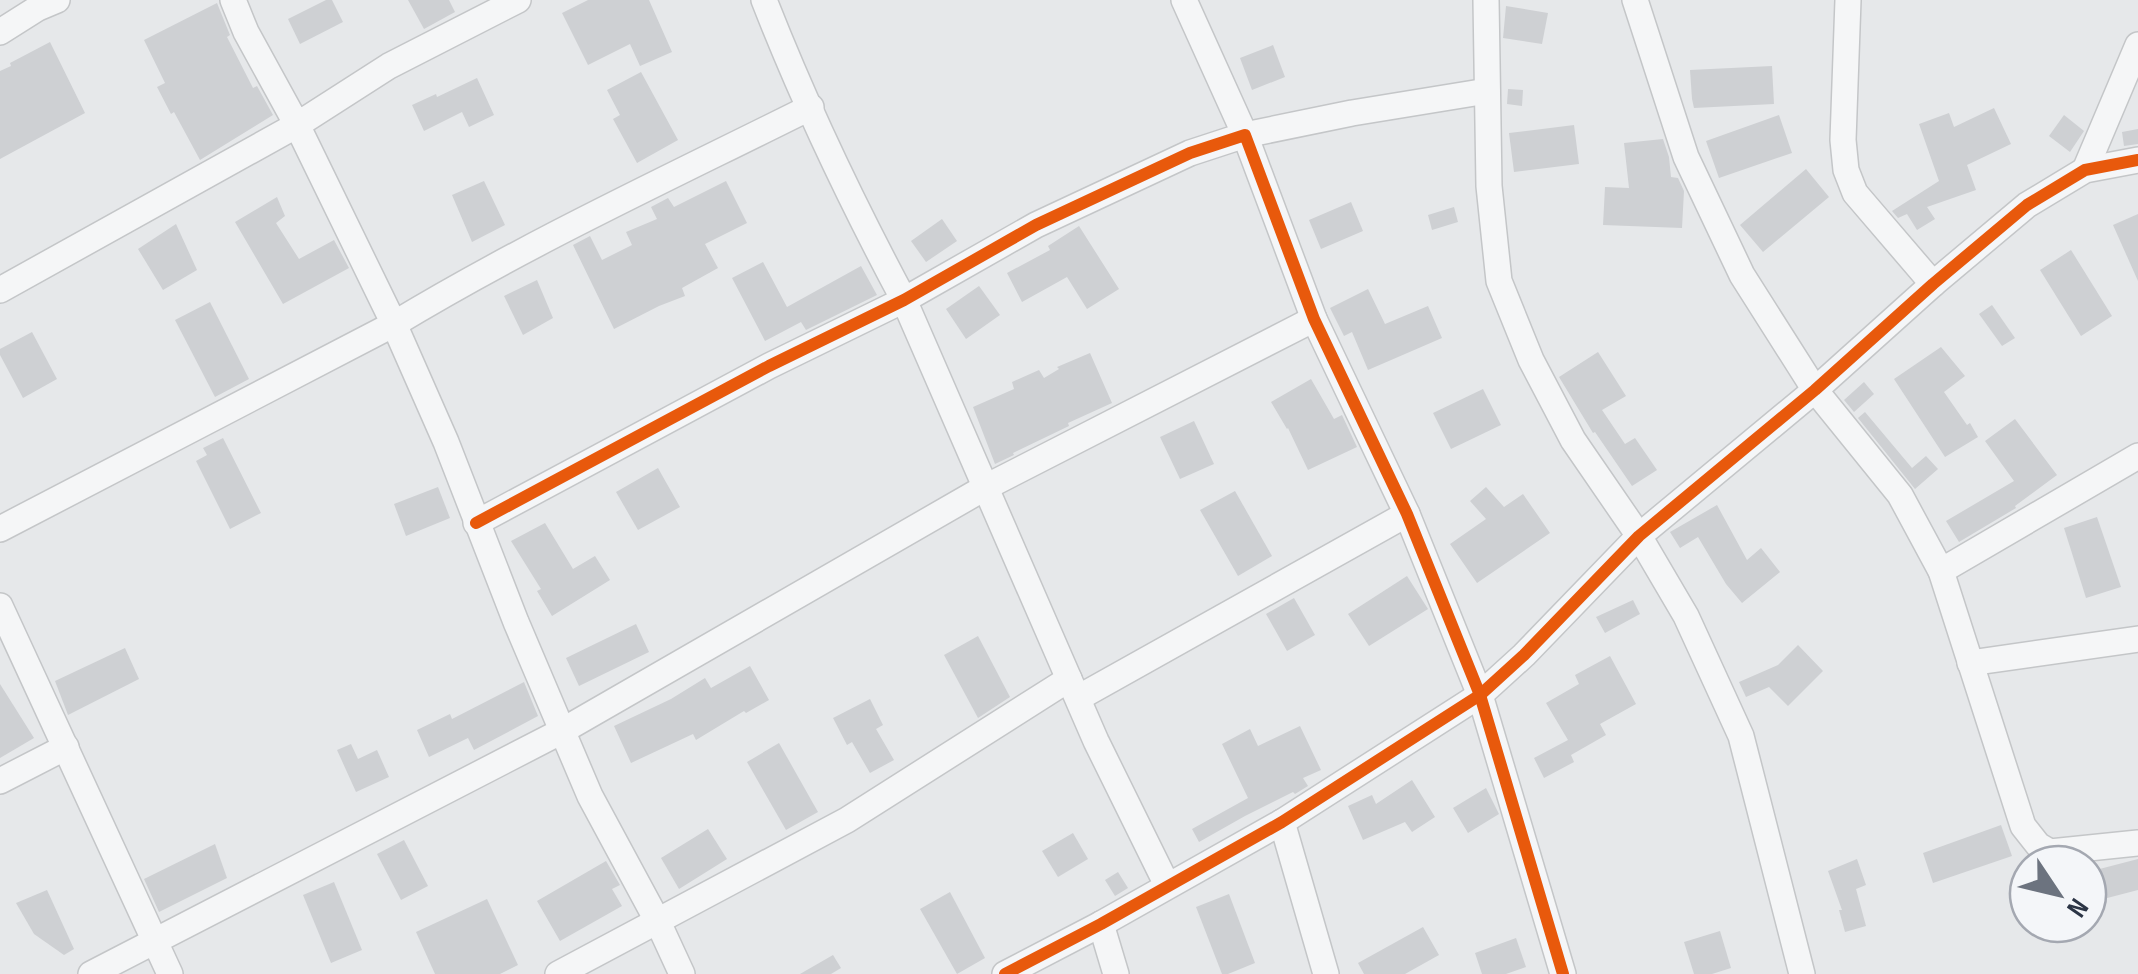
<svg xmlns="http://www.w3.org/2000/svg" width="2138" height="974" font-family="'Sofia Sans Condensed',sans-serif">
<rect width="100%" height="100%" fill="#e6e8ea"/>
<g fill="#ced0d3">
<polygon points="326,0 332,0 343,22 300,44 288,19"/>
<polygon points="408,0 449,0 455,12 424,29"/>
<polygon points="588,0 649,0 672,52 640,66 630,44 588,65 562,13"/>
<polygon points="217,3 230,35 227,37 253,88 257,86 273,115 200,160 174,112 171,114 157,87 165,83 144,40"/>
<polygon points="1506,6 1548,13 1542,44 1503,38"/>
<polygon points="50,42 85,113 0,159 0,71 11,66 10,63"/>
<polygon points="1273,45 1285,77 1252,90 1240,58"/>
<polygon points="1772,66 1774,104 1694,108 1692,99 1690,70"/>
<polygon points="641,72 678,140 637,163 613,119 620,115 607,90"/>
<polygon points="477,78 494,115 469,127 462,112 424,131 412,105 436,94 437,97"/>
<polygon points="1508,89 1523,90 1522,106 1507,104"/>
<polygon points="1994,108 2011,144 1967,165 1976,190 1927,207 1935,219 1917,230 1907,214 1898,218 1892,211 1939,181 1919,124 1949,113 1954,127"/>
<polygon points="1779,115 1792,153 1719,178 1706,141"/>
<polygon points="2064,115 2084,131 2070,152 2049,136"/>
<polygon points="1574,125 1579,164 1514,172 1509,133"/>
<polygon points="2138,129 2138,144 2124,146 2122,132"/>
<polygon points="1663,139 1669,157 1671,177 1678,178 1684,191 1682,228 1603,225 1605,187 1629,188 1624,143"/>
<polygon points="1806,169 1829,197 1763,252 1740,225"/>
<polygon points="484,181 505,225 472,242 452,195"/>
<polygon points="726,181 747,223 705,244 718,268 682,288 685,296 659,306 614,329 573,245 590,236 602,260 632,245 626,232 657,219 651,207 668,198 674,207"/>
<polygon points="277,197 285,216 276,223 299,259 334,240 349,268 283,304 235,222"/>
<polygon points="1351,202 1363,231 1321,249 1309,220"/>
<polygon points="1454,207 1458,222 1432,230 1428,215"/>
<polygon points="2138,214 2138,281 2113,225"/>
<polygon points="942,219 957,241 926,262 911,241"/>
<polygon points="176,224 197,270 163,290 138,249"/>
<polygon points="1079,226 1119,289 1087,309 1067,277 1022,302 1007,273 1050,250 1048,246"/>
<polygon points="2071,250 2112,316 2081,336 2040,270"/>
<polygon points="763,262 787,307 861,266 877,295 806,330 801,322 765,341 732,278"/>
<polygon points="537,280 553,318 523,335 504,296"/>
<polygon points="979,286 1000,315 966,339 946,309"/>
<polygon points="1368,289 1385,324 1428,306 1442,338 1368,370 1352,332 1344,336 1330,308"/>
<polygon points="210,302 249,379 215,397 175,320"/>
<polygon points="1992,305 2015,338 2002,346 1979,314"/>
<polygon points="32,332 57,379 23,398 0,355 0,349"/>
<polygon points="1941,347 1965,376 1944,392 1967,425 1970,423 1978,437 1945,457 1894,379"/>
<polygon points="1598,352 1626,396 1602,410 1625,444 1635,438 1657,470 1632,486 1595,432 1593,433 1559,377"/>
<polygon points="1090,353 1112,403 1068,423 1069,426 1013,453 1014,455 995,464 973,407 1014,389 1012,382 1039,370 1044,378 1059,369 1057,367"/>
<polygon points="1311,379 1334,419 1342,415 1357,447 1308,470 1288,428 1287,429 1271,402"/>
<polygon points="1864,382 1874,394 1854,412 1844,400"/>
<polygon points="1483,389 1501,425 1451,449 1433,413"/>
<polygon points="1865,412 1912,468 1926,456 1938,469 1915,489 1858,418"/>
<polygon points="2015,419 2057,475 2015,506 2016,508 1959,542 1946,521 2014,481 1985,441"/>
<polygon points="1194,421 1214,464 1180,479 1160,437"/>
<polygon points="223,438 261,513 230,529 196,461 207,455 203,448"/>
<polygon points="658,468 680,507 638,530 616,492"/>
<polygon points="438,487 450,518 406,536 394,504"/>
<polygon points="1486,487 1504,507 1523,494 1550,533 1477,583 1450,544 1486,519 1470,501"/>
<polygon points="1235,491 1272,556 1238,576 1200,510"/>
<polygon points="1717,505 1747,560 1761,548 1780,572 1742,603 1726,584 1698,537 1680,548 1670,532"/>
<polygon points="2097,517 2121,587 2086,598 2064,528"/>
<polygon points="545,523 573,569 595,556 610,580 552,616 537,591 541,589 511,541"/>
<polygon points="1407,576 1428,609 1369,646 1348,614"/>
<polygon points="1294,598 1315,635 1287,651 1266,614"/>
<polygon points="1633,600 1640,614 1605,633 1596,617"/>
<polygon points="636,624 649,652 579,686 566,658"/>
<polygon points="978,636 1010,697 978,718 944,655"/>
<polygon points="1798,645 1823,671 1788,706 1769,687 1746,697 1739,682 1778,665"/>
<polygon points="125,648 139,679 68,715 55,681"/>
<polygon points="1610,656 1636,704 1600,724 1606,735 1571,755 1574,762 1544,778 1534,758 1568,740 1546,703 1579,684 1575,675"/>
<polygon points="750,666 769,700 746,713 744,711 696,740 693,734 631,763 614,726 671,699 705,678 711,688"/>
<polygon points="524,682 538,716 474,750 468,738 429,757 417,730 450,714 452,719"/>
<polygon points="0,684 34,738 0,758"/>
<polygon points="870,699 883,725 876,729 894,760 870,773 852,742 847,745 833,718"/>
<polygon points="1300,726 1321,770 1303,778 1308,786 1295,794 1293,792 1245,816 1199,842 1192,829 1248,798 1222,744 1250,729 1258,746"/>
<polygon points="779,743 818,812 786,830 747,762"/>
<polygon points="351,744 358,759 377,750 389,777 356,792 337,750"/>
<polygon points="1412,780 1435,817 1412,832 1405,822 1363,840 1348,806 1372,795 1376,804"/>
<polygon points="1486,788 1499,814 1468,833 1453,808"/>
<polygon points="2001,825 2012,856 1933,883 1923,853"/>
<polygon points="708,829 727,859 679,889 661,858"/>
<polygon points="1073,833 1088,859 1058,877 1042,851"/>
<polygon points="404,840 428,886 401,900 377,854"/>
<polygon points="215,844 227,878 159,912 144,879"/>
<polygon points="1857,859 1866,885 1856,889 1866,926 1845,932 1839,910 1842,910 1828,871"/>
<polygon points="2138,859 2138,890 2088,903 2088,872"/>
<polygon points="606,861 620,885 612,889 622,906 560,941 537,901"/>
<polygon points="1118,872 1128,888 1115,896 1105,880"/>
<polygon points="334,882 362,950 331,963 303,895"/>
<polygon points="47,890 74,949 64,955 34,934 16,903"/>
<polygon points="950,892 985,958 957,974 920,909"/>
<polygon points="1229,894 1255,963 1228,974 1222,974 1196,907"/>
<polygon points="487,899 518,965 500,974 435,974 416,932"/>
<polygon points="1423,927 1439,955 1405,974 1364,974 1358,963"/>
<polygon points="1720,931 1731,968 1712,974 1694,974 1684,942"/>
<polygon points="1516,938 1526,967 1506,974 1482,974 1475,953"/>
<polygon points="833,955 841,968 831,974 800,974"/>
</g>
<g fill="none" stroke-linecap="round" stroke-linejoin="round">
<g stroke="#c4c6c8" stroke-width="28">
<g id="minor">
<polyline points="233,0 246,32 297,125 389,66 518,0"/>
<path d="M 764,0 C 804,102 852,203 904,300 L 1096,741 L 1167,885"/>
<polyline points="1184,0 1245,135 1352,113 1487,91"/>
<polyline points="1486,0 1489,186 1499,281 1531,360 1573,440 1639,536 1686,616 1741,736 1802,974"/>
<polyline points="1635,0 1686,157 1742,275 1815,390 1900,495 1941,571 2023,826 2038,845 2050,852 2138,843"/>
<polyline points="1848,0 1843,140 1846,170 1855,193 1933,284"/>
<polyline points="0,32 38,8 57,0"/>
<polyline points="2085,170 2138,45"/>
<polyline points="0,290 297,125 394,324 446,442 516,622 590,796 658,922 682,974"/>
<polyline points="476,523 769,366 904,300 1036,225 1190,153 1245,135 1314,319 1407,514 1480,695 1563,974"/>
<path d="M 0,529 L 394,324 C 528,243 671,177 811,107"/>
<polyline points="1941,571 2138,456"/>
<polyline points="0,606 170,974"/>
<polyline points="1970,663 2138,639"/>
<polyline points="1078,698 1407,514"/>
<polyline points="0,781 66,747"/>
<polyline points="1282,822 1326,974"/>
<polyline points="1101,924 1116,974"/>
<polyline points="91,974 562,731 986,487 1314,319"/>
<polyline points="558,974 847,820 1069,679"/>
<polyline points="1005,974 1101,924 1282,822 1480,695 1524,655 1639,536 1815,390 1933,284 2027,205 2085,170 2138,160"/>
</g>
</g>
<use href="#minor" stroke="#f5f6f7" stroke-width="25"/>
<g stroke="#f4f6f9" stroke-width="19">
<g id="cycleway">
<polyline points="476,523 769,366 904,300 1036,225 1190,153 1245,135 1314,319 1407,514 1480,695 1563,974"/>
<polyline points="1005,974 1101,924 1282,822 1480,695 1524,655 1639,536 1815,390 1933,284 2027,205 2085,170 2138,160"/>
</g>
</g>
<use href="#cycleway" stroke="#e8590c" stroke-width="12"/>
</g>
<g transform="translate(2058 894) rotate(125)"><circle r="48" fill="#f4f6f9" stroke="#a4a8b1" stroke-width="2.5"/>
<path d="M0-8L18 38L0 25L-18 38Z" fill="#6c737f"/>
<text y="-15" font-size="28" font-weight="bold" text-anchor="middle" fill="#2b3445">N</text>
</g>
</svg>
